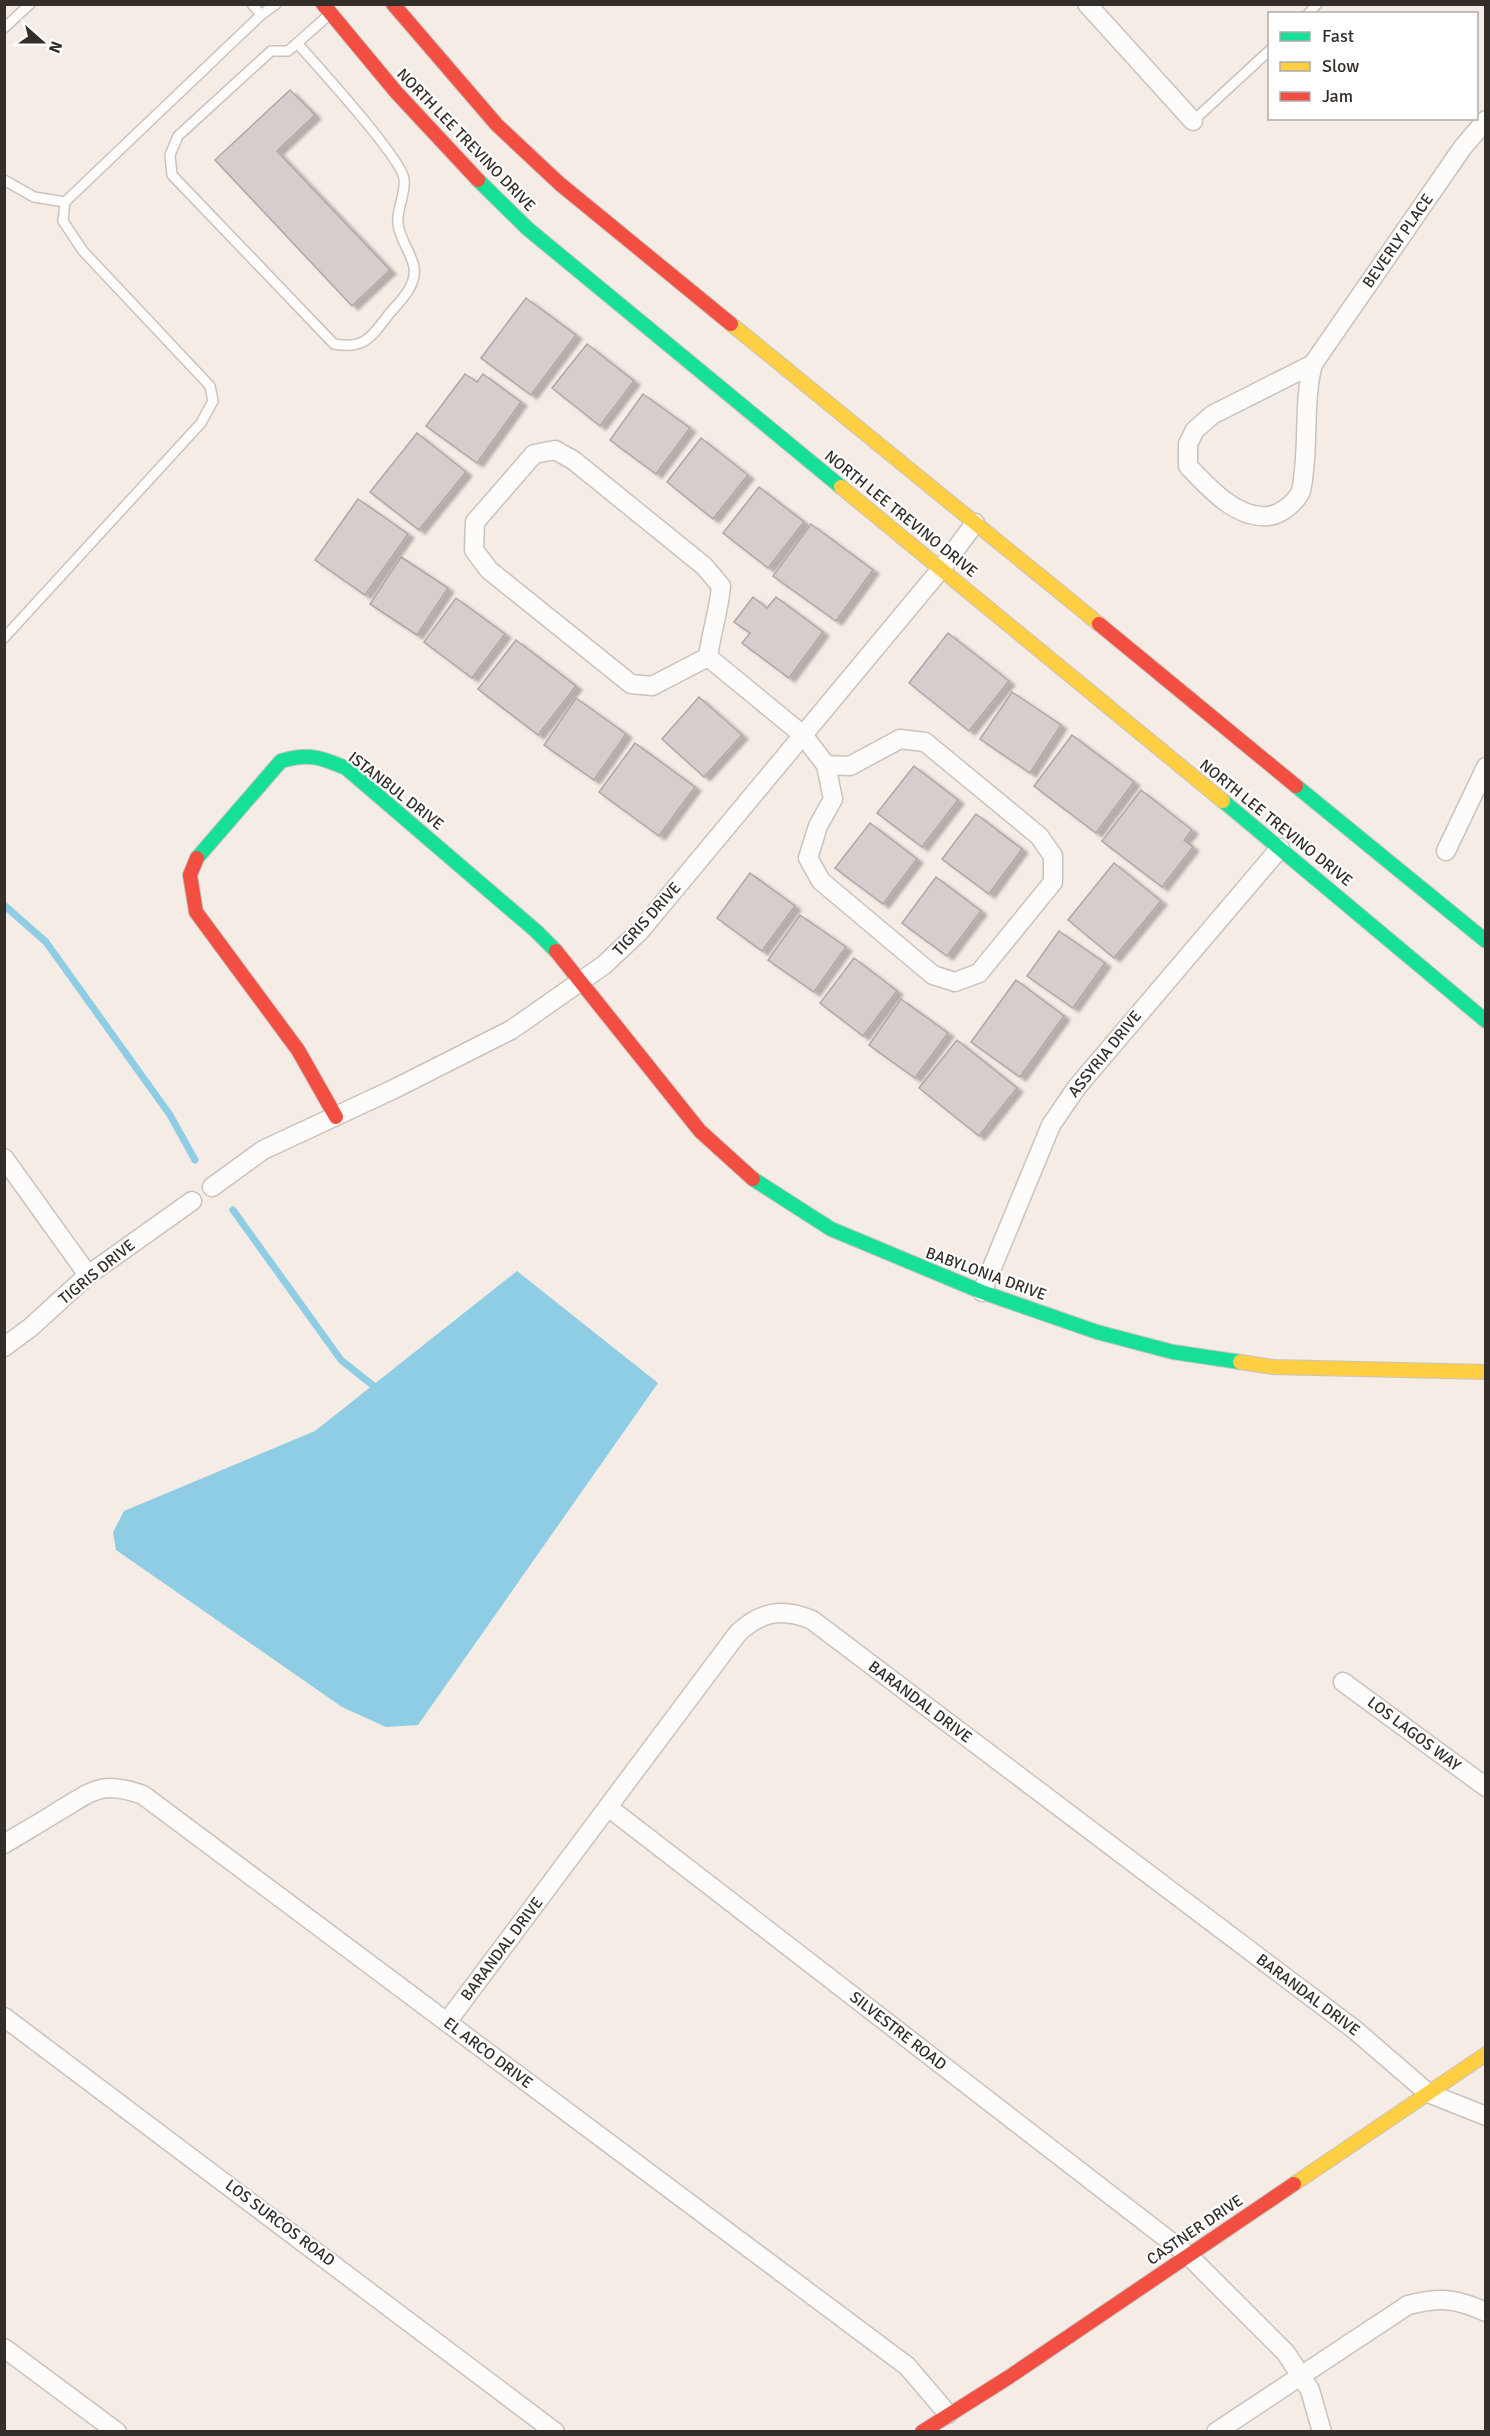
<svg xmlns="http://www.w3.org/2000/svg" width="1490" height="2436" font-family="Signika,sans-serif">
<defs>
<filter id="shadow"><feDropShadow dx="6" dy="4" stdDeviation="1.5" flood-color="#0004"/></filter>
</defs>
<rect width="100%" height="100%" fill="#f5ece6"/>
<polygon fill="#8fcde4" points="517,1271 658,1383 418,1725 386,1727 342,1707 116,1550 113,1532 124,1511 315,1431"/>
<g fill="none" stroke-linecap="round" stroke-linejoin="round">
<g stroke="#8fcde4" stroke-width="7">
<polyline points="4,905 46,942 170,1115 195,1160"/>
<polyline points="233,1210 341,1360 380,1391"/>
</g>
</g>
<g fill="#d5cecd" stroke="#ada7a6" stroke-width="1.5" filter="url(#shadow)">
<polygon points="290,90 315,115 277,151 390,270 352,306 215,160"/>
<polygon points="526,298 576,335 531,395 481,358"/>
<polygon points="587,344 634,381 600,426 552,388"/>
<polygon points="465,374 477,382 483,374 521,402 477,463 426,426"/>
<polygon points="643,394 690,428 656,474 610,440"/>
<polygon points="417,433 466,472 419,530 370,492"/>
<polygon points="701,438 748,475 713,519 667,482"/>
<polygon points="759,487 804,522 768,568 723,533"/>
<polygon points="358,499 408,534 365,595 315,560"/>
<polygon points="811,524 873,570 836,621 773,576"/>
<polygon points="401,557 448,588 417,635 370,604"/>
<polygon points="753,597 767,608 776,597 823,632 789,678 742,643 750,633 734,622"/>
<polygon points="456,598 505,634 472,678 424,642"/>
<polygon points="948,633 1009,681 969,731 909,683"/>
<polygon points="516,640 576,686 538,735 478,689"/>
<polygon points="1012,692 1061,725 1030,773 980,739"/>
<polygon points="699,697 742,735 704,777 662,739"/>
<polygon points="576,698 626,734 594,780 544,745"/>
<polygon points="1072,735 1134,782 1096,833 1034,786"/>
<polygon points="635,743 695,787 659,836 599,792"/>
<polygon points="914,766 958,800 922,847 877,813"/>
<polygon points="1141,790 1192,830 1184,840 1193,847 1162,887 1102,841"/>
<polygon points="976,814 1022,849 989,894 942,859"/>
<polygon points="870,823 917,859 883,904 835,868"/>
<polygon points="1114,863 1161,901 1114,958 1068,920"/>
<polygon points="750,873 795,906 762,951 717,918"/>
<polygon points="936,877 981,911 947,956 902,923"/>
<polygon points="800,915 846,947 814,992 768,960"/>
<polygon points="1059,931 1105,963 1073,1008 1027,976"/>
<polygon points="854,958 897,991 863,1036 820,1003"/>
<polygon points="1016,980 1064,1016 1020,1077 971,1042"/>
<polygon points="901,999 948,1033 915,1078 869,1045"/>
<polygon points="957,1040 1017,1088 979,1136 919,1088"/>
</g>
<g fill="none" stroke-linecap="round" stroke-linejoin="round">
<g stroke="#c9c2bd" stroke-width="12">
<g id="lane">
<polyline points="252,4 261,15"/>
<polyline points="1308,14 1317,4"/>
<polyline points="4,28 30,4"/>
<path d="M 297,43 C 315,63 403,160 404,179 C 406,194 396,210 398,224 C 400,240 411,252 414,267 C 417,286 400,301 389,314 C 372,336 365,350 334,344 L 172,175 L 170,155 L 178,136 L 271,51 L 288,51 L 330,14"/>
<polyline points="1193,121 1270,50"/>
<polyline points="4,180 34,197 65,202"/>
<polyline points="4,638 201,423 213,401 210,386 83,251 63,221 65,202 261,15 276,4"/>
</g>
</g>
<g stroke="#c9c2bd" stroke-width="21">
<g id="street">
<polyline points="1087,4 1193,121"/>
<path d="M 1313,364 L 1212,415 L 1195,430 L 1188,444 L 1188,466 C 1208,487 1236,519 1268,516 C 1280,515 1294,504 1300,493 C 1303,487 1303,476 1304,470 C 1308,435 1304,397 1313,364 L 1463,147 L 1486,120"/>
<path d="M 708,657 L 652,686 L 631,684 L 489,570 L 474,550 L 475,522 L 534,454 L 555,450 L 573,460 L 704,566 L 721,586 C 719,611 711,633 708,657 L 803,735 L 826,765 L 833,799 L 818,826 L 808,858 L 821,881 L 933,975 L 955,982 L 979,973 L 1053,882 L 1053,856 L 1039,836 L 925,742 L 900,739 L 850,766 L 826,765"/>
<polyline points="1446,851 1486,767"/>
<polyline points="4,1158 88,1275"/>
<polyline points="212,1187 263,1150 394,1089 511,1030 604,965 640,931 941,569 975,523"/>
<polyline points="982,1292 1051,1125 1077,1087 1280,848"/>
<polyline points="4,1347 31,1327 88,1275 192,1201"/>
<polyline points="1343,1682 1486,1787"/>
<polyline points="608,1807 1188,2255 1286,2353 1310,2390 1322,2432"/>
<path d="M 4,1844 C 22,1833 40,1823 57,1812 C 92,1792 100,1779 143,1795 L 907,2366 L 948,2414"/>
<polyline points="4,2017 555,2432"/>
<path d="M 447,2022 L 738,1633 C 761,1612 782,1607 812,1620 L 1355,2030 L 1428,2093 L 1486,2116"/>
<polyline points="4,2348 117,2432"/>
<path d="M 1216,2432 L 1408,2305 C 1440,2297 1455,2298 1486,2312"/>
</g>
</g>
<g stroke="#c9c2bd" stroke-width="16">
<g id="fast">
<polyline points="478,180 528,229 841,487"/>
<polyline points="1296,786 1486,941"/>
<polyline points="1223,801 1486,1021"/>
<path d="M 197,858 L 281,761 C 309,753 320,757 346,768 L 536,931 L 556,951"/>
<polyline points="753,1179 831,1229 982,1292 1097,1332 1173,1352 1240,1362"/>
</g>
</g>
<g stroke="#c9c2bd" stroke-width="16">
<g id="slow">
<polyline points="731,324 1099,624"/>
<polyline points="841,487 1223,801"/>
<polyline points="1240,1362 1273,1367 1486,1372"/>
<polyline points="1294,2184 1486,2054"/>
</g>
</g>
<g stroke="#c9c2bd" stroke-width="16">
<g id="jam">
<polyline points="323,4 396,92 478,180"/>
<polyline points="393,4 497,125 560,184 731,324"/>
<polyline points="1099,624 1296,786"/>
<polyline points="197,858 190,875 196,912 298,1050 336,1117"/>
<polyline points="556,951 700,1131 753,1179"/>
<polyline points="922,2432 1009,2377 1294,2184"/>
</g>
</g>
<use href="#lane" stroke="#fefcfb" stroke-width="9"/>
<use href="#street" stroke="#fefcfb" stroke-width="18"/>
<use href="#fast" stroke="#16e098" stroke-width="14"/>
<use href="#slow" stroke="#ffcf43" stroke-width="14"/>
<use href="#jam" stroke="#f24e42" stroke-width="14"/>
</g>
<g text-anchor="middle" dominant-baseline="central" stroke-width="4.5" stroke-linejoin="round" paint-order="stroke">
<g font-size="16" fill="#342e2a" stroke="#fff">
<text transform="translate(466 140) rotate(46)">NORTH LEE TREVINO DRIVE</text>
<text transform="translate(1398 241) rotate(-55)">BEVERLY PLACE</text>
<text transform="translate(901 514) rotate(39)">NORTH LEE TREVINO DRIVE</text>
<text transform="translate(396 791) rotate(38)">ISTANBUL DRIVE</text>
<text transform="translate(1276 823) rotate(39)">NORTH LEE TREVINO DRIVE</text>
<text transform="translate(647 919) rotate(-48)">TIGRIS DRIVE</text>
<text transform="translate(1105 1054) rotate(-51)">ASSYRIA DRIVE</text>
<text transform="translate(97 1272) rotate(-39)">TIGRIS DRIVE</text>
<text transform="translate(986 1274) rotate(20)">BABYLONIA DRIVE</text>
<text transform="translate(920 1702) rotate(37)">BARANDAL DRIVE</text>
<text transform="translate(1414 1734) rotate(37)">LOS LAGOS WAY</text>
<text transform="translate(502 1949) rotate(-53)">BARANDAL DRIVE</text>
<text transform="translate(1308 1995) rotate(37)">BARANDAL DRIVE</text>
<text transform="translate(898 2031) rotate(38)">SILVESTRE ROAD</text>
<text transform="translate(488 2053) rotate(37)">EL ARCO DRIVE</text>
<text transform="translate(280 2223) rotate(37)">LOS SURCOS ROAD</text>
<text transform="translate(1195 2230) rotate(-34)">CASTNER DRIVE</text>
</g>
</g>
<rect width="1490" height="2436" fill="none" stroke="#342e2a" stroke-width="12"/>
<rect x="1268" y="12" width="210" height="108" fill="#ffffff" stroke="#aeabaa" stroke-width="1.5"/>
<rect x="1280" y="32" width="30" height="9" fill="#16e098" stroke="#aeabaa" stroke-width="1.5"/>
<text x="1322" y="42" font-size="18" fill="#342e2a">Fast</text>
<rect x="1280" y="62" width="30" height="9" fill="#ffcf43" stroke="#aeabaa" stroke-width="1.5"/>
<text x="1322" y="72" font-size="18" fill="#342e2a">Slow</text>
<rect x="1280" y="92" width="30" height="9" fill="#f24e42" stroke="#aeabaa" stroke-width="1.5"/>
<text x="1322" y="102" font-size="18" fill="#342e2a">Jam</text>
<g transform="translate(42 42) rotate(111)" stroke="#ffffff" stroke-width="4.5" paint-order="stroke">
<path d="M0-4.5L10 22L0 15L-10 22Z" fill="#342e2a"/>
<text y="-9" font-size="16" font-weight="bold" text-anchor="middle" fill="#342e2a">N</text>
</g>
</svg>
